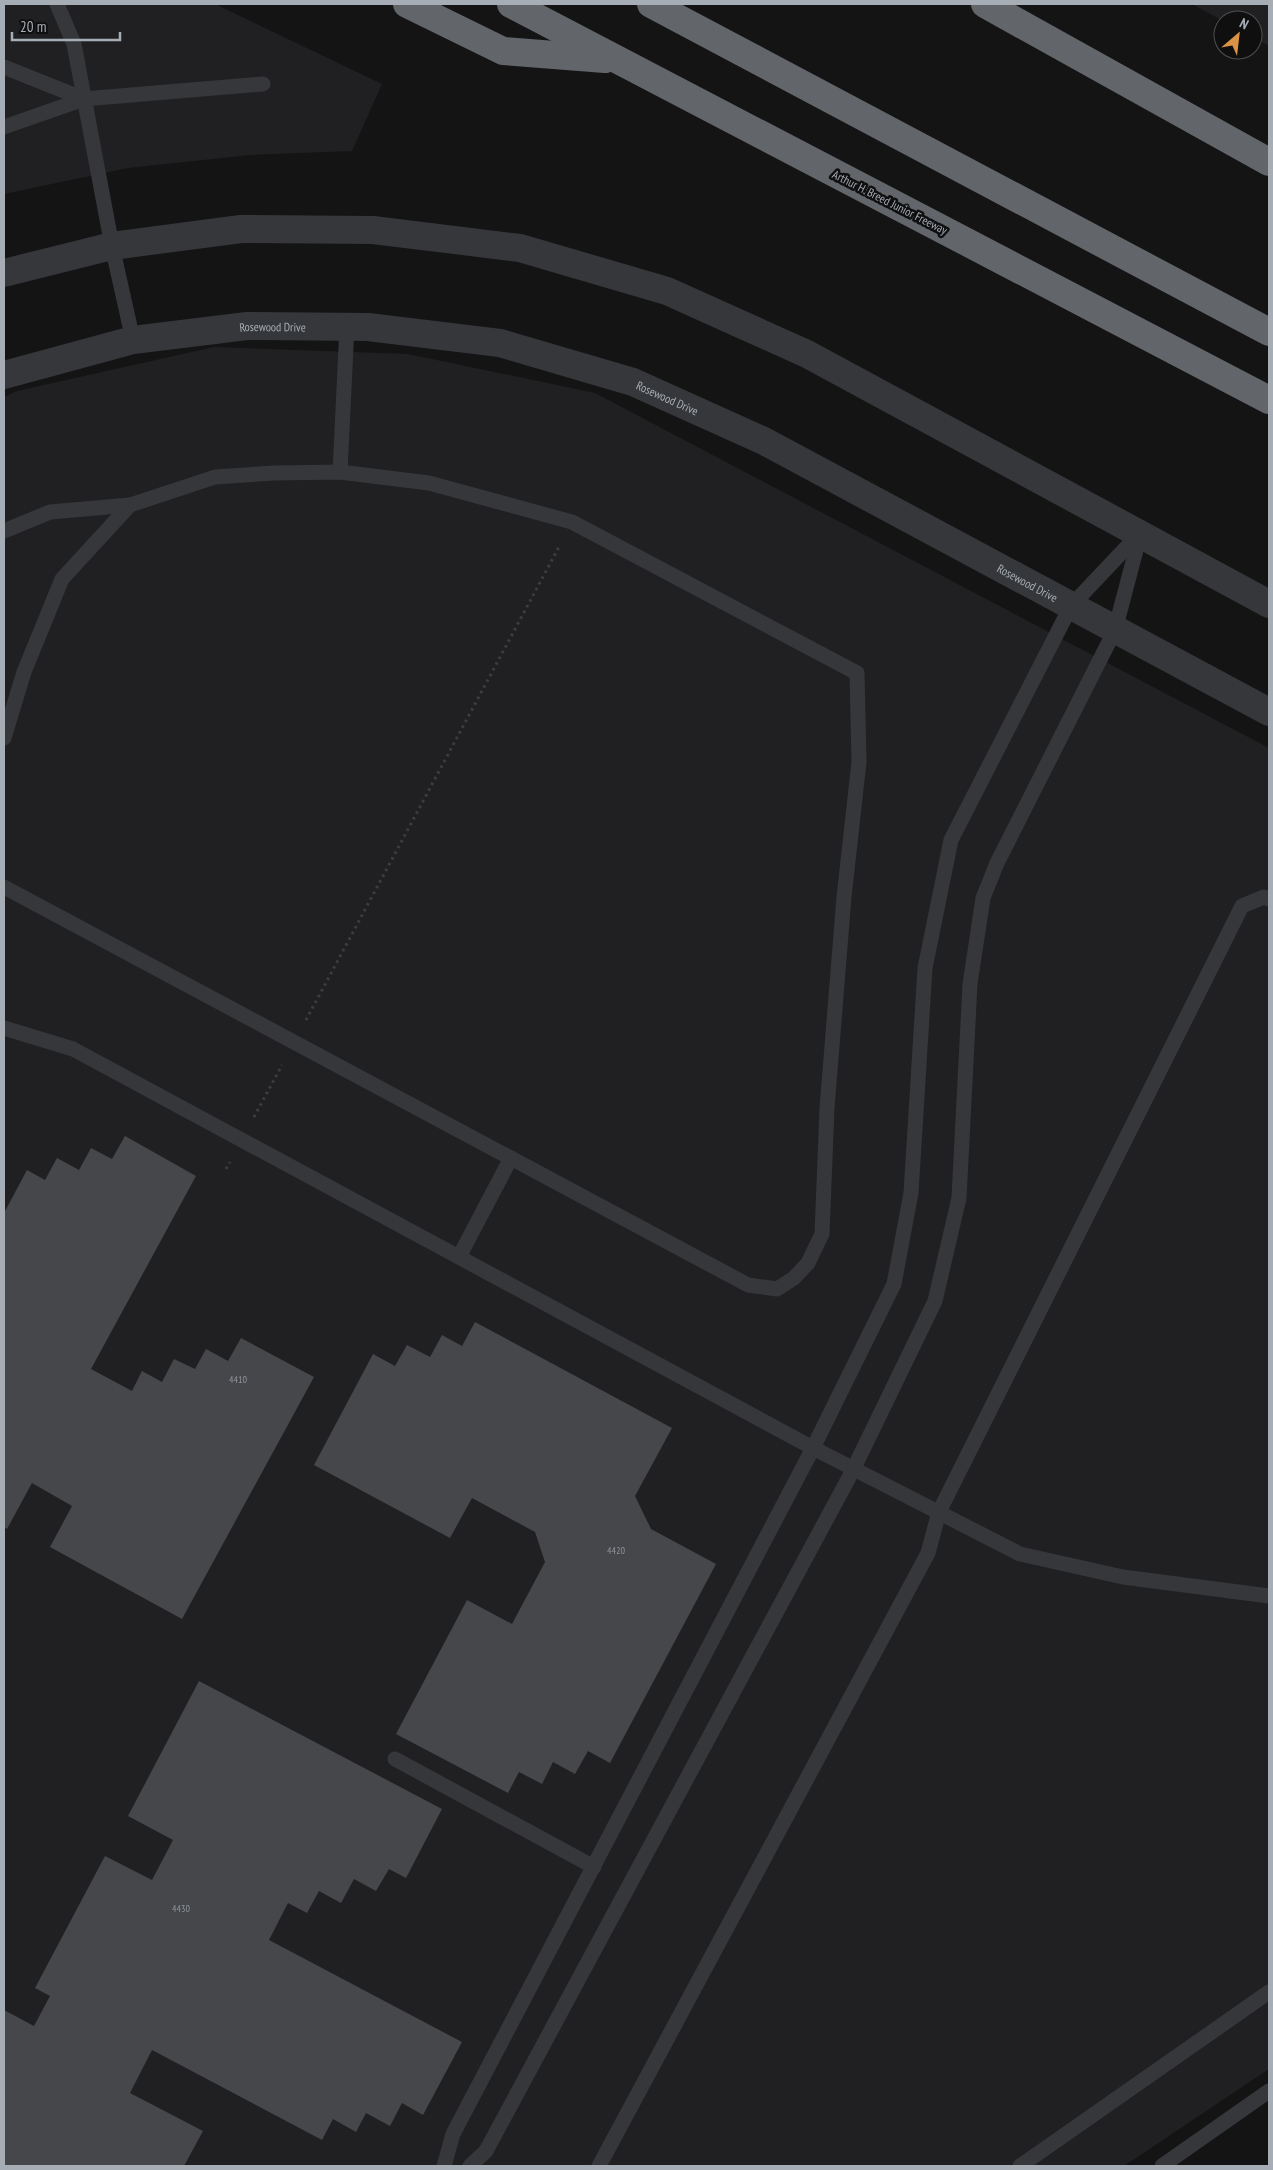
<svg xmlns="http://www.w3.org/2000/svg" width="1273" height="2170" font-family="'PT Sans Narrow',sans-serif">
<rect width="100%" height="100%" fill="#141415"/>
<g fill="#202022">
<polygon points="4,4 215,4 382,84 352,151 250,155 128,168 4,194"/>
<polygon points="1192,4 1269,4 1269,46 1253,37 1253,20 1223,21"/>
<polygon points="214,347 408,354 595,393 1269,748 1269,2069 1124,2166 4,2166 4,397 17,391"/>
</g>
<g fill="#46474a">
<polygon points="125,1136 196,1176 91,1369 132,1391 142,1371 162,1382 174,1359 195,1369 206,1349 228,1361 241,1338 314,1377 182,1619 50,1547 72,1506 32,1483 7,1529 4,1527 4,1213 27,1170 45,1180 57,1158 79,1170 91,1148 112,1159"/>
<polygon points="475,1322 672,1428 635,1496 651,1529 716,1564 610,1763 588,1751 575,1774 553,1762 542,1784 519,1772 508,1793 396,1734 467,1600 512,1624 545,1562 535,1532 472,1498 450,1538 314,1465 373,1354 395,1366 407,1345 430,1357 442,1335 462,1346"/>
<polygon points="199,1681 442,1809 406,1878 389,1869 376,1891 354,1879 341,1903 319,1891 307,1913 288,1903 269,1940 462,2042 423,2115 402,2103 390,2126 366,2113 356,2132 333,2119 322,2140 152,2050 130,2093 203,2131 184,2166 4,2166 4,2010 34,2026 50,1996 35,1988 105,1856 152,1880 173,1840 128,1816"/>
</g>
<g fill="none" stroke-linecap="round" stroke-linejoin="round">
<g stroke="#3b3e41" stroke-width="3" stroke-dasharray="2.5 4" stroke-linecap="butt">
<polyline points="306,1020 560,545"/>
<polyline points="254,1117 282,1065"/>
<polyline points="226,1169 230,1162"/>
</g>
<g stroke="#35373a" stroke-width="15">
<polyline points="57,4 74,44 112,246 133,340"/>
<polyline points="4,67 84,99"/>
<polyline points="4,127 84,99 263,84"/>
<polyline points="340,472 347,326"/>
<polyline points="4,531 50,512 130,505"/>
<polyline points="4,738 24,672 62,579 130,505 215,477 274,473 340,472 429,483 572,522 857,673 859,762 844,897 827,1108 822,1234 808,1263 794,1278 777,1289 748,1285 4,887"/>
<polyline points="4,1028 73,1049 813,1448 1020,1554 1123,1577 1269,1596"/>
<polyline points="459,1257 511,1158"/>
<polyline points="395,1759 594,1867"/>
<polyline points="444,2166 453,2134 813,1448 894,1284 911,1193 925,968 951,840 1071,606 1140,533"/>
<polyline points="470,2166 486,2151 853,1470 935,1301 959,1198 970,984 983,898 997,863 1115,630 1140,535"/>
<polyline points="599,2166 928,1553 939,1512 1242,906 1264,897 1269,899"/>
<polyline points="1020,2166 1269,1992"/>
<polyline points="1162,2166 1269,2091"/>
</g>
<g stroke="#35373a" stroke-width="28">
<polyline points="4,273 112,246 241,229 373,230 520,248 667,291 807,354 1269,604"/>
<path id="s1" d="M 4,375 L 133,340 L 247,326 L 368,327 L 500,343 L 633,382 L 764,441 L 1269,712"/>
</g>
<g stroke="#62656a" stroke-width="28">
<polyline points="407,4 503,51 605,59"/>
<polyline points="511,4 1269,400"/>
<polyline points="651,4 1269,332"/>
<polyline points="985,4 1269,162"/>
</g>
</g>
<g text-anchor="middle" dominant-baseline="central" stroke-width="5" stroke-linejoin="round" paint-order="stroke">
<g font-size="10" fill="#8f949a">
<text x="238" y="1379">4410</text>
<text x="616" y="1550">4420</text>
<text x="181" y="1908">4430</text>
</g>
<g font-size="12" fill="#a7adb4" stroke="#0f0f10">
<text transform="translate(890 202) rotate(27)">Arthur H. Breed Junior Freeway</text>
<text stroke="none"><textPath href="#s1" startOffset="274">Rosewood Drive</textPath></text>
<text stroke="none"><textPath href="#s1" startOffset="679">Rosewood Drive</textPath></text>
<text stroke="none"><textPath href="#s1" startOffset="1084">Rosewood Drive</textPath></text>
</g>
</g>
<rect width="1273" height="2170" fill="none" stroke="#a7adb4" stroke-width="10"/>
<g transform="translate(1238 35) rotate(28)"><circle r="24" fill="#0f0f10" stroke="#4c4e52"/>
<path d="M0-4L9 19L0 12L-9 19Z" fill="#db9146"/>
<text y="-8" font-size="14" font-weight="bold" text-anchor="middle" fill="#a7adb4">N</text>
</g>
<path d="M12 32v8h108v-8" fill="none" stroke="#a7adb4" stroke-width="2.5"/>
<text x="20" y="32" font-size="15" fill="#a7adb4" stroke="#0f0f10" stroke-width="4" paint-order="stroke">20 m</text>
</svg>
